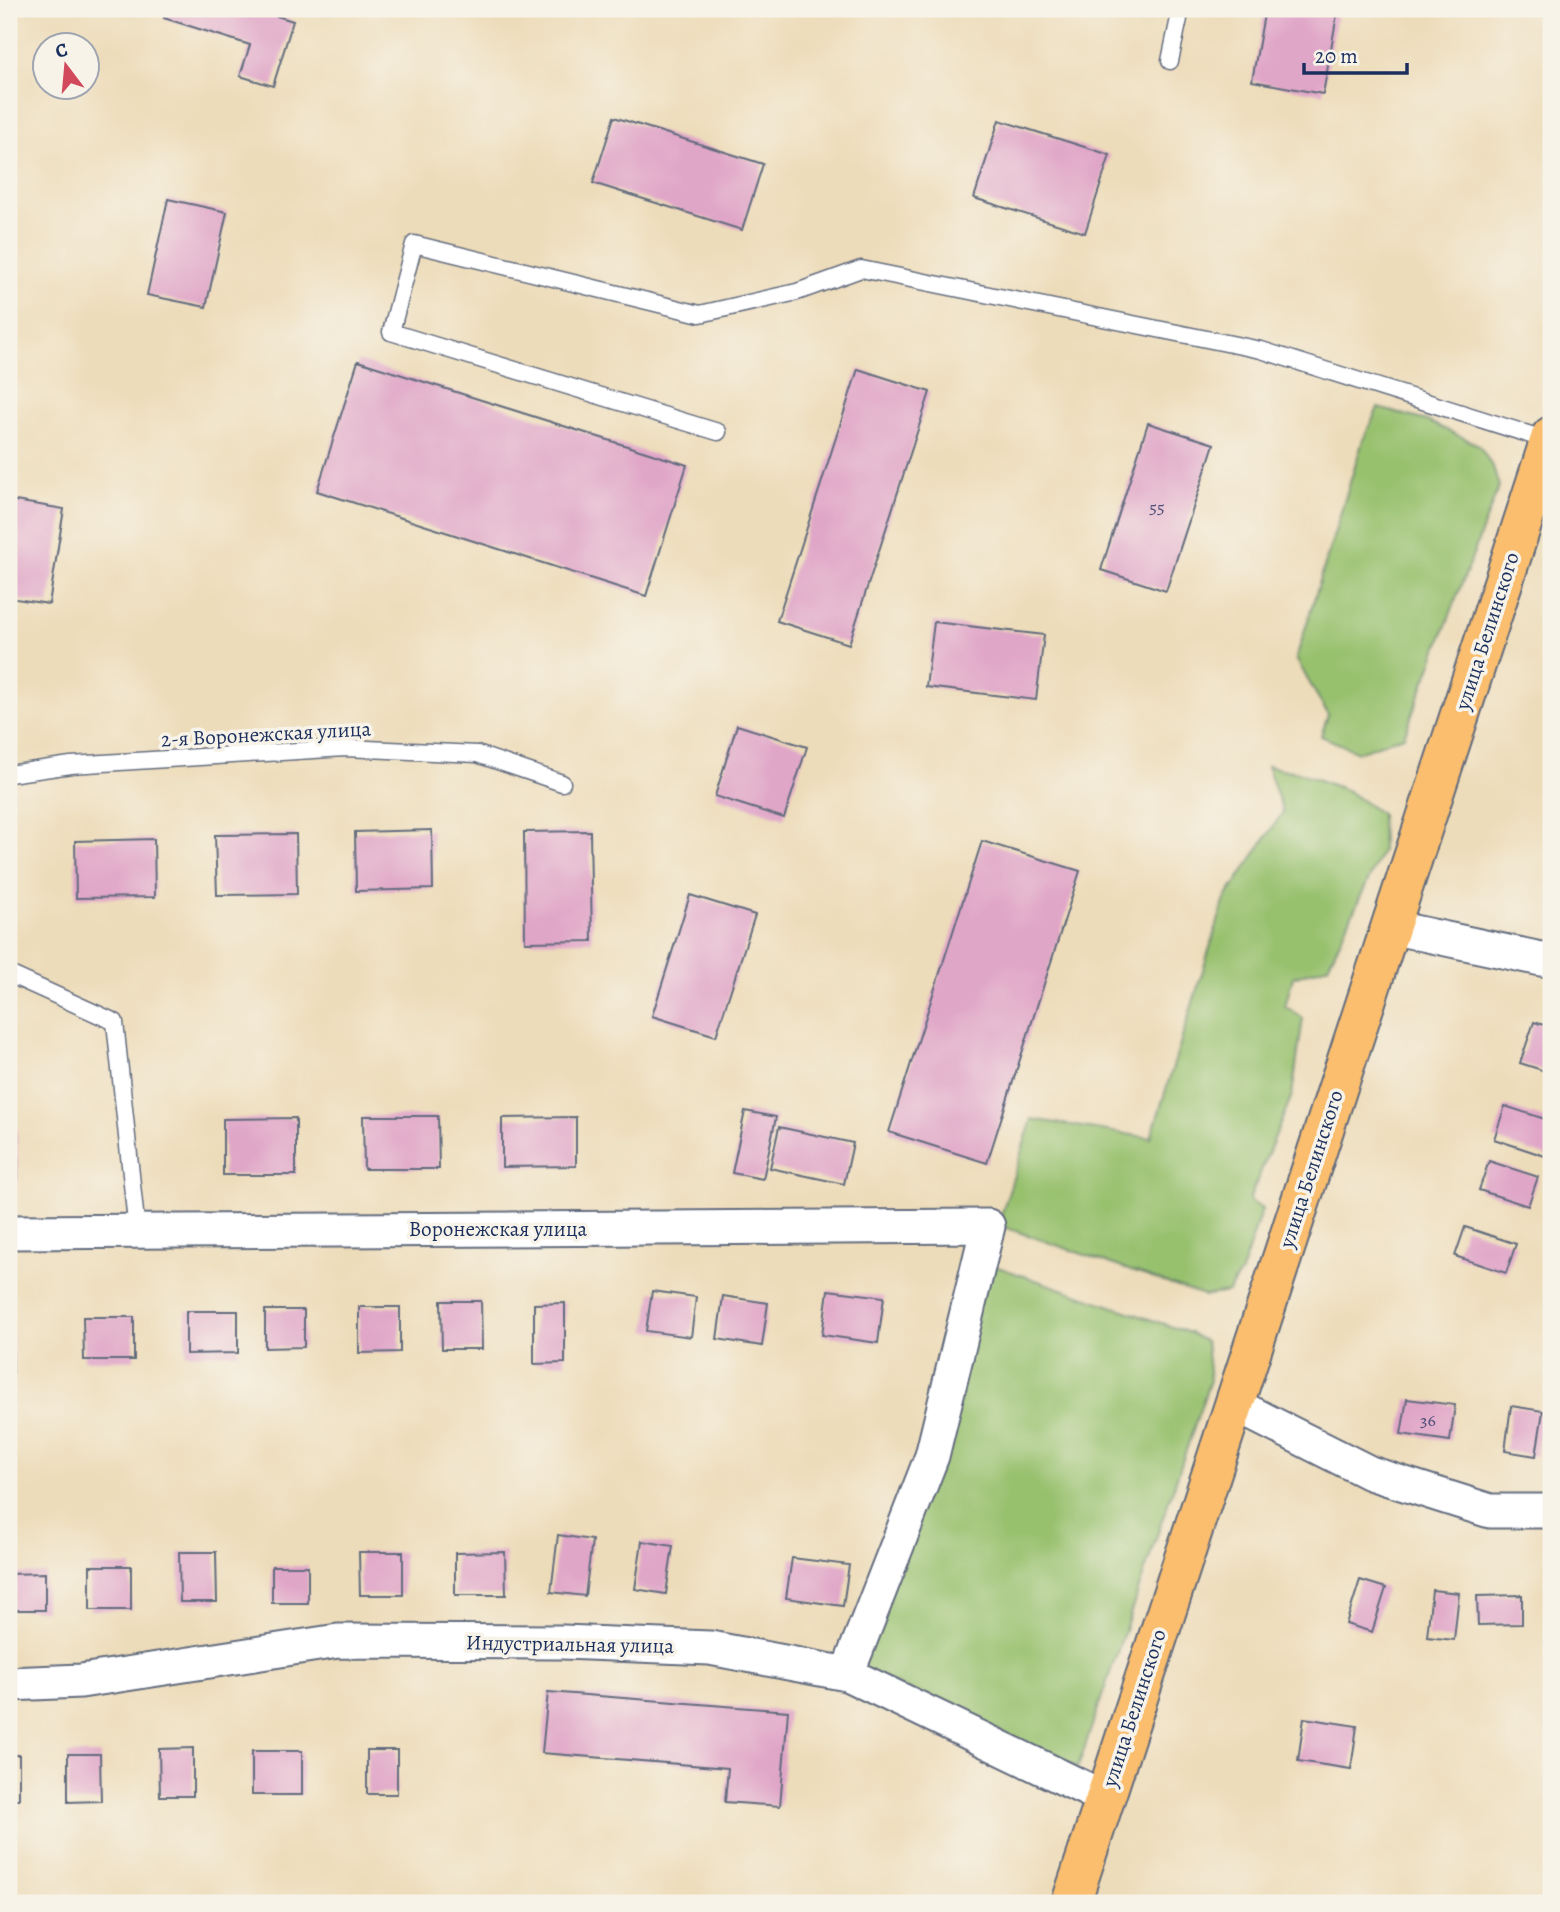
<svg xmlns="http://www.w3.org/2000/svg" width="1560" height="1912" font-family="Alegreya,serif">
<rect width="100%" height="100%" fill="#f7f3e8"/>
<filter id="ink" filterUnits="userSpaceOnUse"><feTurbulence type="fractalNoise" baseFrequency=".0143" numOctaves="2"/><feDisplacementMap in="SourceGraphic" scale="14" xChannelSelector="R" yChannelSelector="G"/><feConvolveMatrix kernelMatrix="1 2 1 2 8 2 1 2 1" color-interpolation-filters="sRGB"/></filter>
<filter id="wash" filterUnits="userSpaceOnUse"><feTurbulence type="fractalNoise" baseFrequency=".00686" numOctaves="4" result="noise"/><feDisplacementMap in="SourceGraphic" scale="28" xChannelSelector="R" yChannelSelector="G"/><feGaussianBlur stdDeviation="1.57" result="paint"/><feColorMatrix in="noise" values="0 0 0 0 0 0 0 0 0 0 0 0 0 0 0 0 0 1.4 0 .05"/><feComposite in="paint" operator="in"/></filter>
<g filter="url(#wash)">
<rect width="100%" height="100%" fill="#eddcb9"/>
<g fill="#98c16e" stroke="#5a7866" stroke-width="2">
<polygon points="1378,408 1427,421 1479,445 1493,468 1499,486 1404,736 1358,752 1321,736 1328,715 1296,659 1363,440"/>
<polygon points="1267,766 1301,773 1348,791 1381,814 1382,851 1328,966 1293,977 1285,1006 1303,1018 1292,1095 1249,1200 1262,1209 1241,1272 1228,1292 1204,1296 998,1225 1032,1119 1151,1138 1225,899 1283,812"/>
<polygon points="989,1264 1190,1333 1206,1342 1210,1380 1078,1767 860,1668"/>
</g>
<g id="blocks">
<g fill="#e0a6c8">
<polygon points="167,9 254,9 293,21 273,86 240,76 250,45 164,18"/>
<polygon points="1265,9 1338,9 1323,94 1252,81"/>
<polygon points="614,117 763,164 742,230 593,183"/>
<polygon points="999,120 1110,155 1085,233 974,198"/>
<polygon points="168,199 227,212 206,307 147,295"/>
<polygon points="358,361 687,465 646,596 317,491"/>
<polygon points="858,369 930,392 849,644 777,621"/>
<polygon points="1148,423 1214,444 1166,591 1101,570"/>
<polygon points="9,500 64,509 49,604 9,598"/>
<polygon points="934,622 1044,635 1036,700 926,687"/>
<polygon points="737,725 807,747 784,818 715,796"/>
<polygon points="432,830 433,889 356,891 355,832"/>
<polygon points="590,831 592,941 525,942 524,832"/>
<polygon points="296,834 297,894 217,895 215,835"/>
<polygon points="154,839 155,897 76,898 75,841"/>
<polygon points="982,841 1080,871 987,1163 889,1132"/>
<polygon points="690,895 755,915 716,1036 652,1016"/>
<polygon points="1534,1022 1551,1027 1551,1073 1520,1063"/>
<polygon points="1505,1106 1551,1121 1551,1158 1494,1139"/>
<polygon points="745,1111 776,1117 763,1179 732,1173"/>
<polygon points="363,1116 438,1116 439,1169 364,1169"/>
<polygon points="576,1117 576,1166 502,1167 502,1118"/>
<polygon points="296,1118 296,1175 223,1175 223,1119"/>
<polygon points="9,1127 17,1127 18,1179 9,1179"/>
<polygon points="779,1127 853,1143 844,1184 770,1168"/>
<polygon points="1489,1161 1538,1177 1528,1206 1479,1190"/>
<polygon points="1465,1227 1516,1244 1506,1273 1455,1256"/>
<polygon points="828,1290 884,1297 878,1343 822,1335"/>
<polygon points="652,1291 696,1297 691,1337 646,1331"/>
<polygon points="723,1296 768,1303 762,1346 717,1339"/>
<polygon points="441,1301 481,1301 482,1349 442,1349"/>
<polygon points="565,1303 565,1363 534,1364 534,1304"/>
<polygon points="359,1307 400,1307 400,1352 359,1353"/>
<polygon points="265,1310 304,1310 304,1347 265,1348"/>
<polygon points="186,1311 238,1311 238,1353 186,1354"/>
<polygon points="83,1317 134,1317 134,1360 84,1360"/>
<polygon points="9,1328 12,1328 13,1373 9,1373"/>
<polygon points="1407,1399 1455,1405 1450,1441 1401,1434"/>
<polygon points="1511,1406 1543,1411 1536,1456 1505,1451"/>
<polygon points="558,1535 592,1540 585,1596 551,1592"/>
<polygon points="642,1541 673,1546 666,1594 635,1589"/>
<polygon points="179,1552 216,1552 217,1602 180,1602"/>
<polygon points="359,1552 403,1552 403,1595 360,1595"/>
<polygon points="505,1552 506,1595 455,1595 455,1553"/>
<polygon points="792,1558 849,1565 843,1606 786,1598"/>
<rect x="90" y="1566" width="41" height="44"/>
<rect x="272" y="1566" width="36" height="37"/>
<polygon points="45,1573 45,1610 9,1610 9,1574"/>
<polygon points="1360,1580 1386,1588 1372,1632 1346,1624"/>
<polygon points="1432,1590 1459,1593 1454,1640 1427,1637"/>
<polygon points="1522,1595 1522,1624 1478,1625 1477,1596"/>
<polygon points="548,1692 788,1711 780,1806 725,1802 728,1768 542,1753"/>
<polygon points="1304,1718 1357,1726 1351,1769 1298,1761"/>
<polygon points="193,1748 193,1796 160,1796 159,1749"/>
<rect x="367" y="1750" width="30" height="44"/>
<rect x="252" y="1751" width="50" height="44"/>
<polygon points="68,1754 100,1754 101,1801 68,1802"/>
<rect x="9" y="1755" width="10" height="44"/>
</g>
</g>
</g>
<g filter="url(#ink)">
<use href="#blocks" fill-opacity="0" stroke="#646c7e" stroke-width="2"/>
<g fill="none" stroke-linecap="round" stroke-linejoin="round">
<g stroke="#646c7e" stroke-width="19">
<g id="lane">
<polyline points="1170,61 1181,9"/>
<polyline points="718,432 391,332 414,244 700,314 797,292 861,269 1261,350 1550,441"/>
<polyline points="9,774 71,765 345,748 477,754 562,783"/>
<polyline points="9,974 115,1022 137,1232"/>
</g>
</g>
<g stroke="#646c7e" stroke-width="37">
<g id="street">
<polyline points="1390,927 1541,959 1551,960"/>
<polyline points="9,1232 988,1226 932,1456 847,1674"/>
<polyline points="1233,1404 1370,1473 1490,1511 1551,1511"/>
<polyline points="9,1684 81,1681 338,1641 563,1642 710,1648 847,1674 1105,1798"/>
</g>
</g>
<g stroke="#646c7e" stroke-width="42">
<polyline id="primary" points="1071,1903 1551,436"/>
</g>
<use href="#lane" stroke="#fff" stroke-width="16"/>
<use href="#street" stroke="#fff" stroke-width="33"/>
<use href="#primary" stroke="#fabe6e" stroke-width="38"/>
</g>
</g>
<g text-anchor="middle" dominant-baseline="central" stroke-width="7" stroke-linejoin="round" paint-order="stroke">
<g font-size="18" fill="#4c4d78">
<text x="1157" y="507">55</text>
<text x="1428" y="1420">36</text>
</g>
<g font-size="21" fill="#1b2f5e" stroke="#f7f3e8">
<text transform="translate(1487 631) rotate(-72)">улица Белинского</text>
<text transform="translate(266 734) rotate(-3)">2-я Воронежская улица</text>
<text transform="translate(1311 1169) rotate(-72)">улица Белинского</text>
<text x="498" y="1229">Воронежская улица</text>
<text transform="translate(570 1644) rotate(1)">Индустриальная улица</text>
<text transform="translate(1134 1708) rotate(-72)">улица Белинского</text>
</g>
</g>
<rect width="1560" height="1912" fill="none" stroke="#f7f3e8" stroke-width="35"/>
<g transform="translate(66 66) rotate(344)"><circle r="33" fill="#f7f3e8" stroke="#9fa5b1" stroke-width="2"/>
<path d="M0-5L12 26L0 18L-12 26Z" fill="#d1495b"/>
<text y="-10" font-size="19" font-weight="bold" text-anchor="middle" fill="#1b2f5e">С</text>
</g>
<path d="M1304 63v10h103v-10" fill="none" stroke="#1b2f5e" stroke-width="3.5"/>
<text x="1315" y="63" font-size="21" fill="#1b2f5e" stroke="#f7f3e8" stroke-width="5" paint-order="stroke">20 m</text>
</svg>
